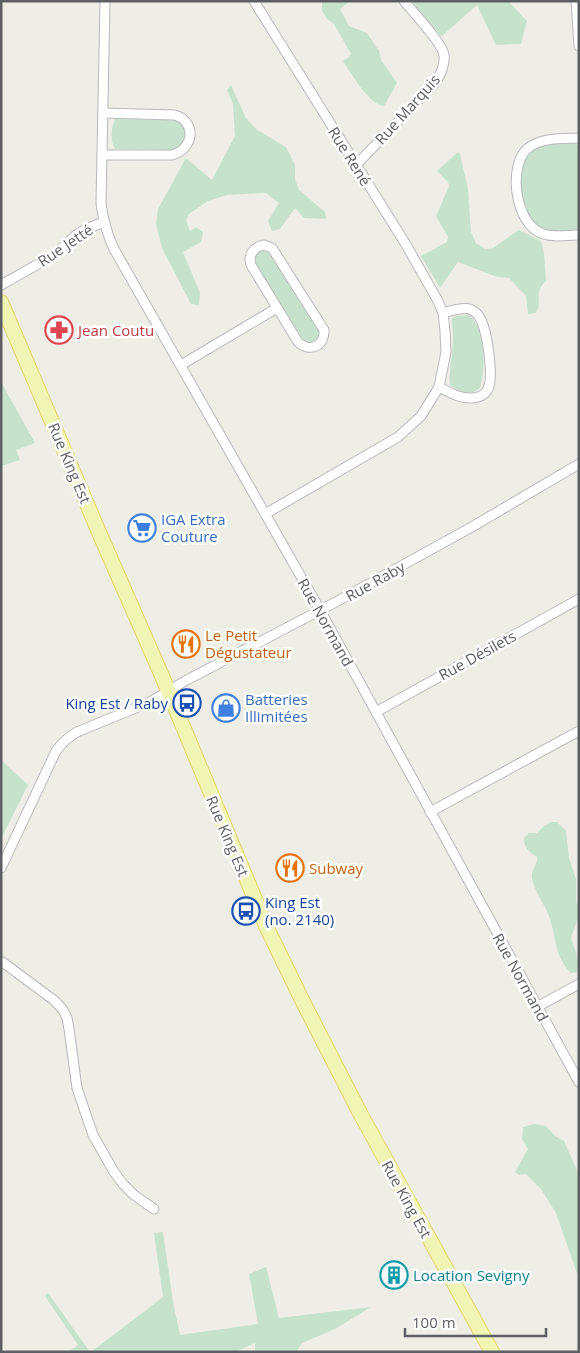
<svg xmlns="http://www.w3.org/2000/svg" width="580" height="1353" font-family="'Open Sans',sans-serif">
<rect width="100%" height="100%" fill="#eeeee6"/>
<g fill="#c6e2cc">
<path d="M 322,1 L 350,1 L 340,9 L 349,26 L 367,33 L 379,51 L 381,60 L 397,83 L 384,106 C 368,104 352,74 343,61 L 349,57 L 351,54 L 334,24 L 327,19 L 322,11 Z"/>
<polygon points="412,1 508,1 527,21 521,44 496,45 477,5 442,36 440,35"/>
<polygon points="231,85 246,118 257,130 286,147 295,165 295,179 299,190 325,212 326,219 304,218 295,208 280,229 272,231 268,221 279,203 266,193 227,195 208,201 189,214 186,220 190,231 196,227 203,232 201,242 183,252 200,293 199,305 191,304 162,248 156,224 158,209 186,158 212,180 235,136 233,104 227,90"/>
<path d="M 115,119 L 177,120 C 191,128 187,146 173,150 L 115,149 C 110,142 111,127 115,119 Z"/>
<path d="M 570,142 L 576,144 L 579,147 L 579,230 C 564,233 547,233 534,223 C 518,211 514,161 533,150 C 543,143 558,144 570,142 Z"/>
<path d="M 458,152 L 460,154 L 468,189 L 471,232 L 476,243 L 485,249 L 493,248 L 519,230 L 541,241 L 544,253 L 546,281 C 533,292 543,301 536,313 L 528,314 L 526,296 L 509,278 L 497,277 L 458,262 L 440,288 L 421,256 L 447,242 L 448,237 L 436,216 L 449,186 L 448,182 L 437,171 Z"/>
<path d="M 265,250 L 269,252 L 319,332 C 319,344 310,348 302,338 L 255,263 C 254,255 257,252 265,250 Z"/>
<path d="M 469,315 C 486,329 486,368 480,388 C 472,396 458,392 450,385 C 448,368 454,351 453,333 C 453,328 451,323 452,318 L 456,316 Z"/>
<polygon points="1,382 35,443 16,450 20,460 1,466"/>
<polygon points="1,760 28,785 1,839"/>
<path d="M 551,822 L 557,822 L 566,831 L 569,858 L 576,879 L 576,901 L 579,909 L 579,915 L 571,938 C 575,950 580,960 577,972 L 571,973 C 554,955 557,941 550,919 C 547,907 531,887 532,875 C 532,869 538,864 537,857 C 529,852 524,848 524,838 L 529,833 L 537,833 L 544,826 Z"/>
<polygon points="534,1124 546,1126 555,1136 564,1141 579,1175 579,1279 556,1213 541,1189 526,1174 519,1175 515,1172 528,1149 522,1139 523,1127"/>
<polygon points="163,1232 173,1302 180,1335 258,1324 249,1274 266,1267 279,1318 371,1307 335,1329 302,1343 296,1352 255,1352 255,1343 235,1352 91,1352 163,1297 154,1233"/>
<polygon points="48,1293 90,1352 68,1352 78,1345 45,1296"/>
</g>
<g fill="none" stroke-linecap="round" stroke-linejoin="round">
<g stroke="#b8b9be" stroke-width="11">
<g id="minor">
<path d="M 105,1 L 101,203 C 103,220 107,234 114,249 L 320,610 L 579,1082"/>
<polyline points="254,1 405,243 438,301 443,313 445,331 446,352 439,387 421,416 398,437 265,514"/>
<polyline points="576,1 579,46"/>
<path d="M 579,138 C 562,139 541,137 527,149 C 508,166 515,223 541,233 C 552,238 567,235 579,235"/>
<path d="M 102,155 L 172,155 C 194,149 197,122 175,115 L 103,113"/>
<path d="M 356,165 L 436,82 C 441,73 445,65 444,55 C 443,44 413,12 404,1"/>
<path d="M 264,245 L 272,248 L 324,330 C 325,346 310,353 298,342 L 251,265 C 248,255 253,247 264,245 Z"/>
<polyline points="1,285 54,255 76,235 86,229 104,222"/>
<polyline points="181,365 277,308"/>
<path d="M 439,387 C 449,392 460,399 472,398 C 478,398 485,395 488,389 C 494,376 487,332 481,320 C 479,315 474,311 470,309 C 462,307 450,311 443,313"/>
<polyline points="376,712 579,599"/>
<polyline points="430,812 579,731"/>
<path d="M 1,868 L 56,751 C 62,743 68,737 77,732 L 150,702 L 185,681 L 334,603 L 470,528 L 579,464"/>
<polyline points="1,961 55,1001 63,1010 67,1018 69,1029 77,1088 93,1135 114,1172 123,1184 134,1195 154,1209"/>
<polyline points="537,1007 579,984"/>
</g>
</g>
<g stroke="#dfd86d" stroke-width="16">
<polyline id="primary" points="1,302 98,530 162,676 267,928 302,1000 361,1115 492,1352"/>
</g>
<use href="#minor" stroke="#fff" stroke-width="9"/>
<use href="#primary" stroke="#f1f5b4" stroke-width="14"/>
</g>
<defs>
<g id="pharmacy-ring" transform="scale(1.4375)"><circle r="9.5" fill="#fff" stroke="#e0444e" stroke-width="1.5"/><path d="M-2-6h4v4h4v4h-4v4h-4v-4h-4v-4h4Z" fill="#e0444e"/></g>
<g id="supermarket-ring" transform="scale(1.4375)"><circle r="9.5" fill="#fff" stroke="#3f7fe0" stroke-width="1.5"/><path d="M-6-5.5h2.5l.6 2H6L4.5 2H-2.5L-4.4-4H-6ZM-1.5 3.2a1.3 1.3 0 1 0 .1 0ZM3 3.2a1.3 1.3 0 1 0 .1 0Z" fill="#3f7fe0"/></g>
<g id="restaurant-ring" transform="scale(1.4375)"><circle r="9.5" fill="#fff" stroke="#e8710a" stroke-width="1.5"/><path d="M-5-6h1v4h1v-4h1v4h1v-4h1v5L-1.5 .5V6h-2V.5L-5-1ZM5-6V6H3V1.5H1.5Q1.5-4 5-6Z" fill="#e8710a"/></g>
<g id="bus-ring" transform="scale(1.4375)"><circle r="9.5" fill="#fff" stroke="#1a4fb4" stroke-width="1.5"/><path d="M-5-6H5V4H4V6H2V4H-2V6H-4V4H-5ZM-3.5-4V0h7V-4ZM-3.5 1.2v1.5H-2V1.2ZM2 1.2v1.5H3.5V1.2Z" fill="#1a4fb4"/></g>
<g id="shop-ring" transform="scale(1.4375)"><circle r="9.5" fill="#fff" stroke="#3f7fe0" stroke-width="1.5"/><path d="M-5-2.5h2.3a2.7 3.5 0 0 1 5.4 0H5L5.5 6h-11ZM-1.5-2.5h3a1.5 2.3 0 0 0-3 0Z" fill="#3f7fe0"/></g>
<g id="building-ring" transform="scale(1.4375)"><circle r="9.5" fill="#fff" stroke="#0f9aa8" stroke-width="1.5"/><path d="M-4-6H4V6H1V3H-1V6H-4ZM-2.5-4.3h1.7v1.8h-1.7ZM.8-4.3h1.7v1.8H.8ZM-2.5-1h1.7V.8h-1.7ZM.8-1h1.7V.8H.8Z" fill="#0f9aa8"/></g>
</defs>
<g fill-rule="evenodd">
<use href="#pharmacy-ring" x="59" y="330"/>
<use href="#supermarket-ring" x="142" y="528"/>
<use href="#restaurant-ring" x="186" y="644"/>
<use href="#bus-ring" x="187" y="703"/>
<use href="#shop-ring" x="226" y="708"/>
<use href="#restaurant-ring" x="290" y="868"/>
<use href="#bus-ring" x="246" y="911"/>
<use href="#building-ring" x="394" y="1275"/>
</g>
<g text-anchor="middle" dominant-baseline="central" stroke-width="5" stroke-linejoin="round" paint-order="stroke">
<g font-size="15" fill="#5e5f64" stroke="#fff">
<text transform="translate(407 109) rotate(-48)">Rue Marquis</text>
<text transform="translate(350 156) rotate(58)">Rue René</text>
<text transform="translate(65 245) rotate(-34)">Rue Jetté</text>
<text transform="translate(70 463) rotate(67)">Rue King Est</text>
<text transform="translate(375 581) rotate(-29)">Rue Raby</text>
<text transform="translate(326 622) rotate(61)">Rue Normand</text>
<text transform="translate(477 655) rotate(-29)">Rue Désilets</text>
<text transform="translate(228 836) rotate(67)">Rue King Est</text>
<text transform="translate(521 977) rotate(61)">Rue Normand</text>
<text transform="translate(407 1199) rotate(61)">Rue King Est</text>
</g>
<g font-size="15" fill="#be3a42" stroke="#fff" text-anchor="start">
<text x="78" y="330">Jean Coutu</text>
</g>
<g font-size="15" fill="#366cbe" stroke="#fff" text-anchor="start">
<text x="161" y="519">IGA Extra<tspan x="161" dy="17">Couture</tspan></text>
<text x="245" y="699">Batteries<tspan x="245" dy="17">Illimitées</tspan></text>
</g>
<g font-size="15" fill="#c56008" stroke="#fff" text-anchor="start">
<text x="205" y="635">Le Petit<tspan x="205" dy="17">Dégustateur</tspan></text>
<text x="309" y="868">Subway</text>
</g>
<g font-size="15" fill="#164399" stroke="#fff" text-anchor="end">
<text x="168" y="703">King Est / Raby</text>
<text x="265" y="902" text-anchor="start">King Est<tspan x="265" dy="17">(no. 2140)</tspan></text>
</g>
<g font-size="15" fill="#0d838f" stroke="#fff" text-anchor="start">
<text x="413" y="1275">Location Sevigny</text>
</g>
</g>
<rect width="580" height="1353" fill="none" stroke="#5e5f64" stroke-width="5"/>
<path d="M405 1328v8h141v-8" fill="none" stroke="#5e5f64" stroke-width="2.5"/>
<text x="412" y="1328" font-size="15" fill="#5e5f64" stroke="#ffffff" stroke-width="4" paint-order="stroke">100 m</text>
</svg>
